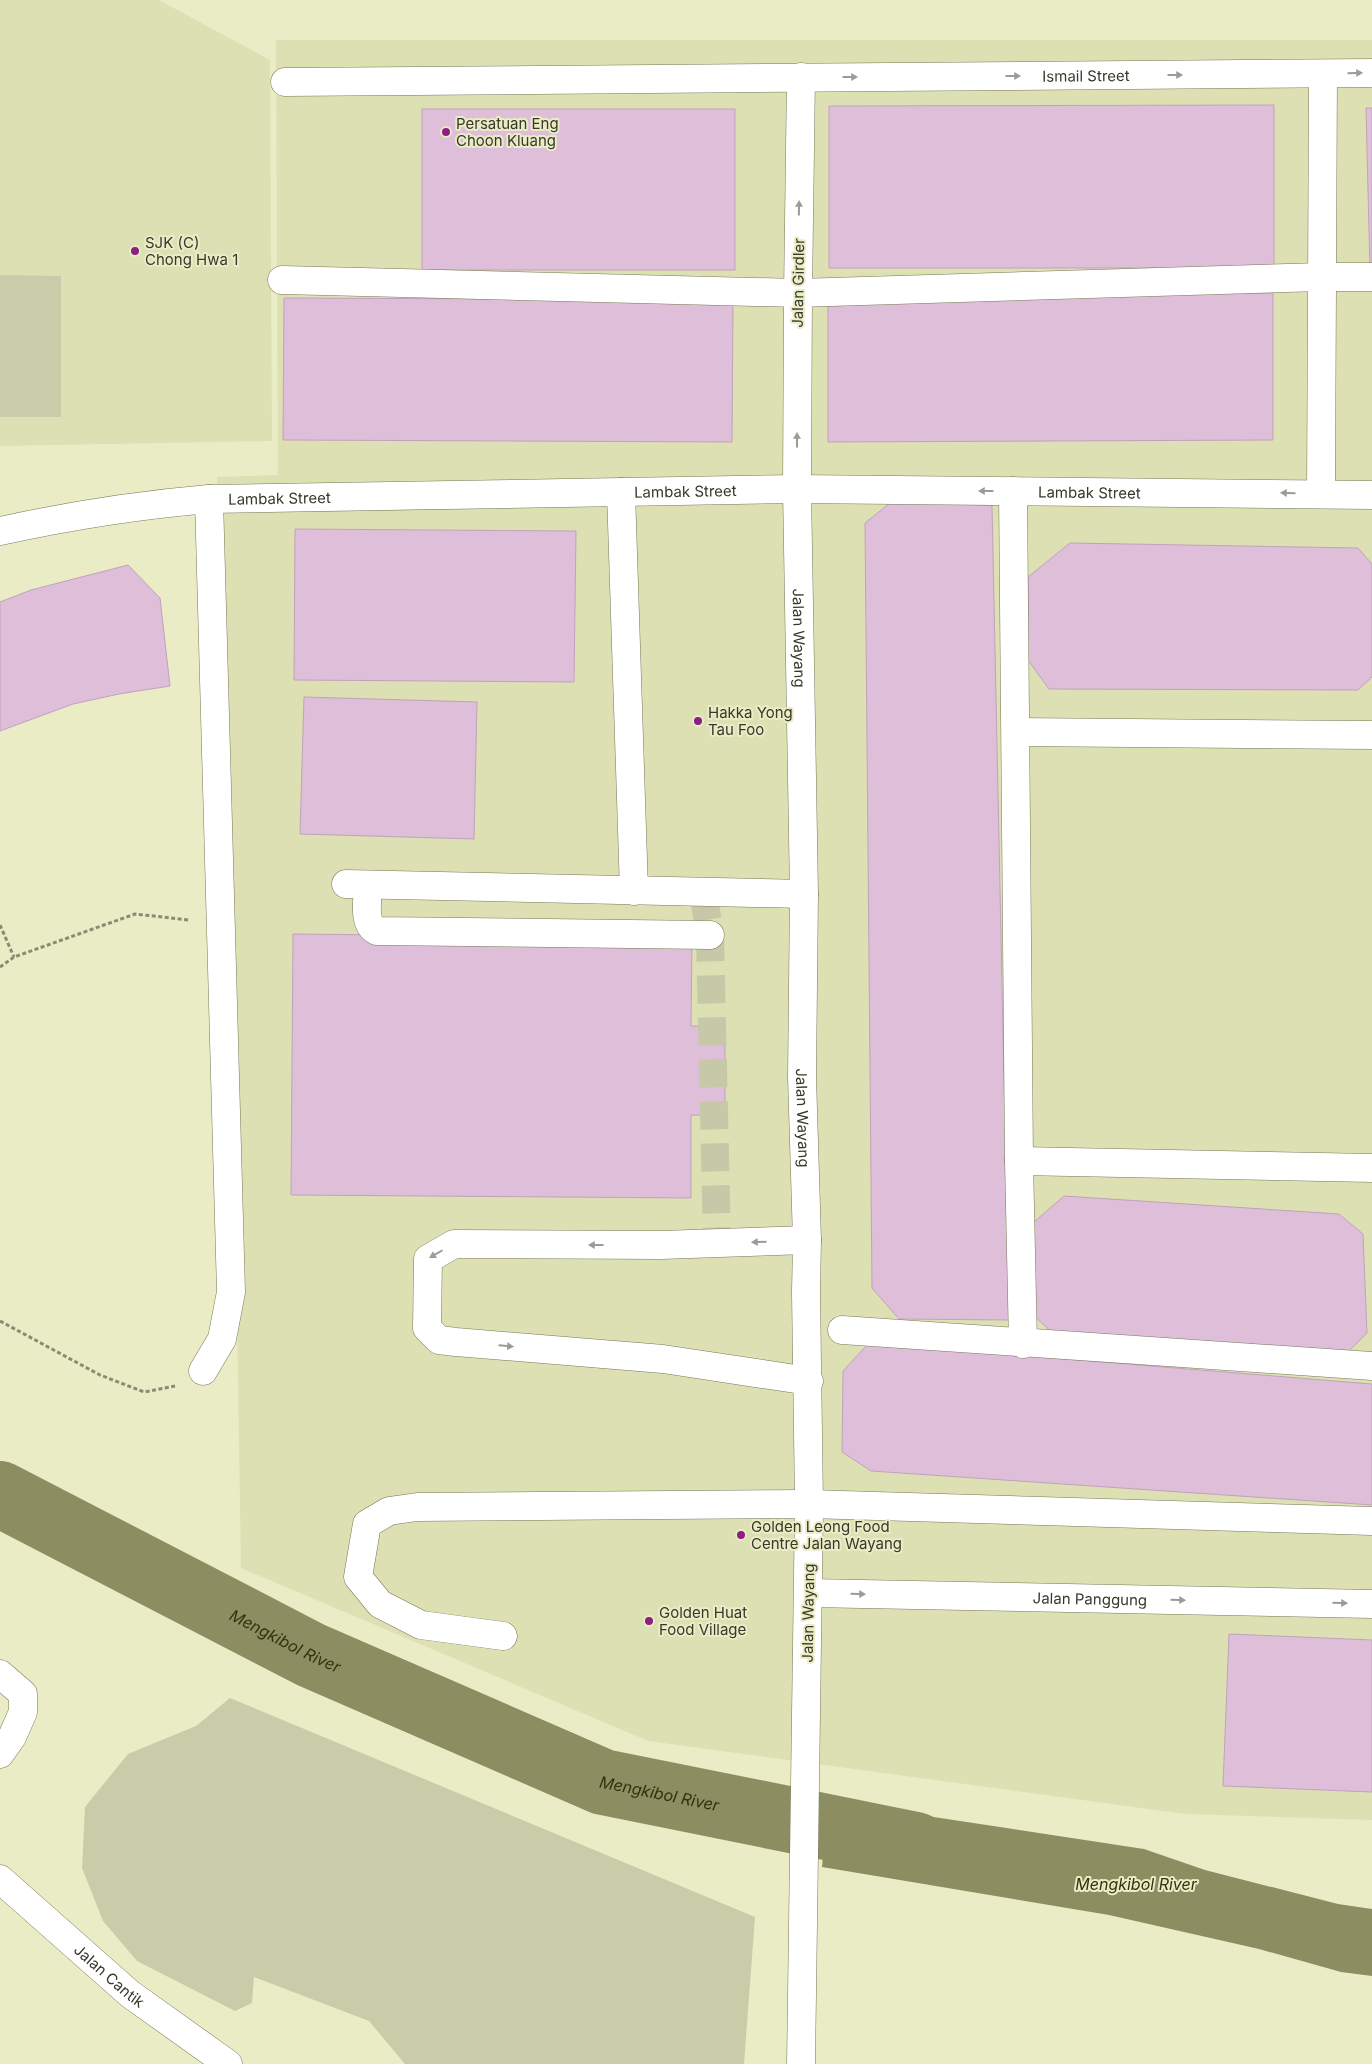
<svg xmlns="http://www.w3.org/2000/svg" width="1372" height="2064" font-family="Inter,sans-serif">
<rect width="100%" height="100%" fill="#eaecc6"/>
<g fill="#dde0b3">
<polygon points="0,0 159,0 270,60 272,441 0,446"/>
<polygon points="276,40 1372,40 1372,1820 1185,1814 648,1741 241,1568 233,1062 217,477 278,475"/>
</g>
<g fill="#cacca9">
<polygon points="0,275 61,276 61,417 0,417"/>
<polygon points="230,1698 755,1917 744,2064 405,2064 369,2021 254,1977 252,2003 235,2011 137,1961 103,1921 82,1868 85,1807 128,1754 196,1726"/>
</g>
<polygon fill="#8c8e61" points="828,1801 1144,1849 1205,1870 1338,1904 1372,1909 1372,1976 1341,1972 1259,1949 1109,1915 822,1867"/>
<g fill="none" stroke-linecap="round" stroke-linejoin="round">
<path stroke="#8c8e61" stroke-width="66" id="s1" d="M 0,1494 L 311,1655 L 603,1782 L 916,1845"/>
</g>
<g fill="#debed8" stroke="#c1a2bb">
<polygon points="1274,105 1274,268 829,268 829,106"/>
<polygon points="1366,108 1372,108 1372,272 1370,272"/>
<rect x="422" y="109" width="313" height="161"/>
<polygon points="1273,293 1273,440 828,442 828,295"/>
<polygon points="284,298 733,300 732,442 283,440"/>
<polygon points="890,503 992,505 1009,1320 899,1319 872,1288 865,523"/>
<polygon points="295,529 576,531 574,682 294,680"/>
<polygon points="1070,543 1358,548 1372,564 1372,677 1358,690 1049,689 1028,660 1028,577"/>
<polygon points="128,565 160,598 170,686 119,694 73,704 0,731 0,602 31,590"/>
<polygon points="304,697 477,702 474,839 300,834"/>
<polygon points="293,934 692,938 691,1026 725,1026 725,1116 691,1115 691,1198 291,1195"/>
<polygon points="1064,1196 1339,1214 1363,1234 1367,1333 1346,1354 1057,1337 1030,1312 1034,1222"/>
<polygon points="869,1343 1372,1384 1372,1505 871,1471 842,1452 843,1371"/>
<polygon points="1229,1634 1372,1640 1372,1792 1223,1786"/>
</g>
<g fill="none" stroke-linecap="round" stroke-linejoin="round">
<polyline stroke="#c6c8a7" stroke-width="28" stroke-dasharray="28 14" stroke-linecap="butt" points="703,892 710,935 717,1243"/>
<g stroke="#777856" stroke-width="29">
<g id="minor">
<path id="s2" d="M 801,77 L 798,293 L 797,489 L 804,894 L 802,1077 L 807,1240 L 806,1293 L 809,1504 L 801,2064"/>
<path id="s3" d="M 285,82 L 1372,73"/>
<polyline points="282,280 798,293 1322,277 1372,277"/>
<polyline points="1013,491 1019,1161 1023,1344"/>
<polyline points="621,492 634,891"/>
<polyline points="1321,494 1323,74"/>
<path id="s4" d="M 0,531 C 69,516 138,505 209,499 L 797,489 L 1372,495"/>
<polyline points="1016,732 1372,735"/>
<polyline points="346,884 804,894"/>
<path d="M 368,885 C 368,899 362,924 377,931 L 710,935"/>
<polyline points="1019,1161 1372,1168"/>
<polyline points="807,1240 661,1245 454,1244 428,1259 427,1328 439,1340 456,1342 663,1359 809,1381"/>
<polyline points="842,1330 1372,1366"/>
<polyline points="203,1371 222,1339 231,1292 209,499"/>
<path id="s5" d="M 809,1593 L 1372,1604"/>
<polyline points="503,1636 421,1625 380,1604 358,1577 367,1524 389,1511 417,1507 809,1504 1372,1521"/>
<polyline points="0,1674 23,1694 23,1712 12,1737 0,1754"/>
<path id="s6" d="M 0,1879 L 130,1994 L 228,2064"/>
</g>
</g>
<g stroke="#8a8b72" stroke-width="3" stroke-dasharray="4 2.5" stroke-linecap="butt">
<polyline points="0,925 14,957"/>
<polyline points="0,967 14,957 135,914 189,920"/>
<polyline points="0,1321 100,1375 144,1392 175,1386"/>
</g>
<use href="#minor" stroke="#fff" stroke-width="28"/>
</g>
<defs><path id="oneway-solid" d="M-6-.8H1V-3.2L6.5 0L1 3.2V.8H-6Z" transform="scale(1.25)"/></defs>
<g fill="#9b9c94">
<use href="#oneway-solid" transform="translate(1355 73) rotate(-1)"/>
<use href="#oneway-solid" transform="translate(1175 75)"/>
<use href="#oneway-solid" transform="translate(1013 76)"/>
<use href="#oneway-solid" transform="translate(850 77)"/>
<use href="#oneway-solid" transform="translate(799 208) rotate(-89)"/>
<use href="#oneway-solid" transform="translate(797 440) rotate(-90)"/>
<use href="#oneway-solid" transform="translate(986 491) rotate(-180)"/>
<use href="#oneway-solid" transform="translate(1288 493) rotate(-179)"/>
<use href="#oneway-solid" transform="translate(759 1242) rotate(178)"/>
<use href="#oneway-solid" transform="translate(596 1245) rotate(-180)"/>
<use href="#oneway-solid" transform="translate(436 1254) rotate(150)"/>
<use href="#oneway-solid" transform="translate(506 1346) rotate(5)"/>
<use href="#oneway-solid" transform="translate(858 1594) rotate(1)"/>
<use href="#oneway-solid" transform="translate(1178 1600) rotate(1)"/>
<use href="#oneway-solid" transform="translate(1340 1603) rotate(1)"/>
</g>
<g fill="#8e1f82" stroke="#eaecc6" stroke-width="2">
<circle cx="446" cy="132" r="5"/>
<circle cx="135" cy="251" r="5"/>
<circle cx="698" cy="721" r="5"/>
<circle cx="741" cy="1535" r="5"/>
<circle cx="649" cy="1621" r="5"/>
</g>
<g text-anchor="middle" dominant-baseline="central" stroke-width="4" stroke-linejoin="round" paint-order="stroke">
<g font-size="15" fill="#373829" stroke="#eaecc6">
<text stroke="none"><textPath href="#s3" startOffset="801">Ismail Street</textPath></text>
<text transform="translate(798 283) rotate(-89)">Jalan Girdler</text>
<text stroke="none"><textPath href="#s4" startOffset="688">Lambak Street</textPath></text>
<text stroke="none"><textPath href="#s4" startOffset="1092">Lambak Street</textPath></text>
<text stroke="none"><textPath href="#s4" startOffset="282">Lambak Street</textPath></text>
<text stroke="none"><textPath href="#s2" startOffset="561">Jalan Wayang</textPath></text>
<text stroke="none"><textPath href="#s2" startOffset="1041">Jalan Wayang</textPath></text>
<text stroke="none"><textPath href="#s5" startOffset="281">Jalan Panggung</textPath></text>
<text transform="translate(808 1613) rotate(-89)">Jalan Wayang</text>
<text stroke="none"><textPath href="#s6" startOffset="146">Jalan Cantik</textPath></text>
</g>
<g font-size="15" fill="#373829" stroke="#eaecc6" text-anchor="start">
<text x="456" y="123">Persatuan Eng<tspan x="456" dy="17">Choon Kluang</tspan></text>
<text x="145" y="242">SJK (C)<tspan x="145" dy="17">Chong Hwa 1</tspan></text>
<text x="708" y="712">Hakka Yong<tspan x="708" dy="17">Tau Foo</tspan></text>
<text x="751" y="1526">Golden Leong Food<tspan x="751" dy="17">Centre Jalan Wayang</tspan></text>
<text x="659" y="1612">Golden Huat<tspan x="659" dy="17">Food Village</tspan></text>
</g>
<g font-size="16" font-style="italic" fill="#32320d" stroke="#eaecc6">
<text stroke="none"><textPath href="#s1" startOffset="321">Mengkibol River</textPath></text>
<text stroke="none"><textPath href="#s1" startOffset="726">Mengkibol River</textPath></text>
<text x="1136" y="1884">Mengkibol River</text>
</g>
</g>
</svg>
